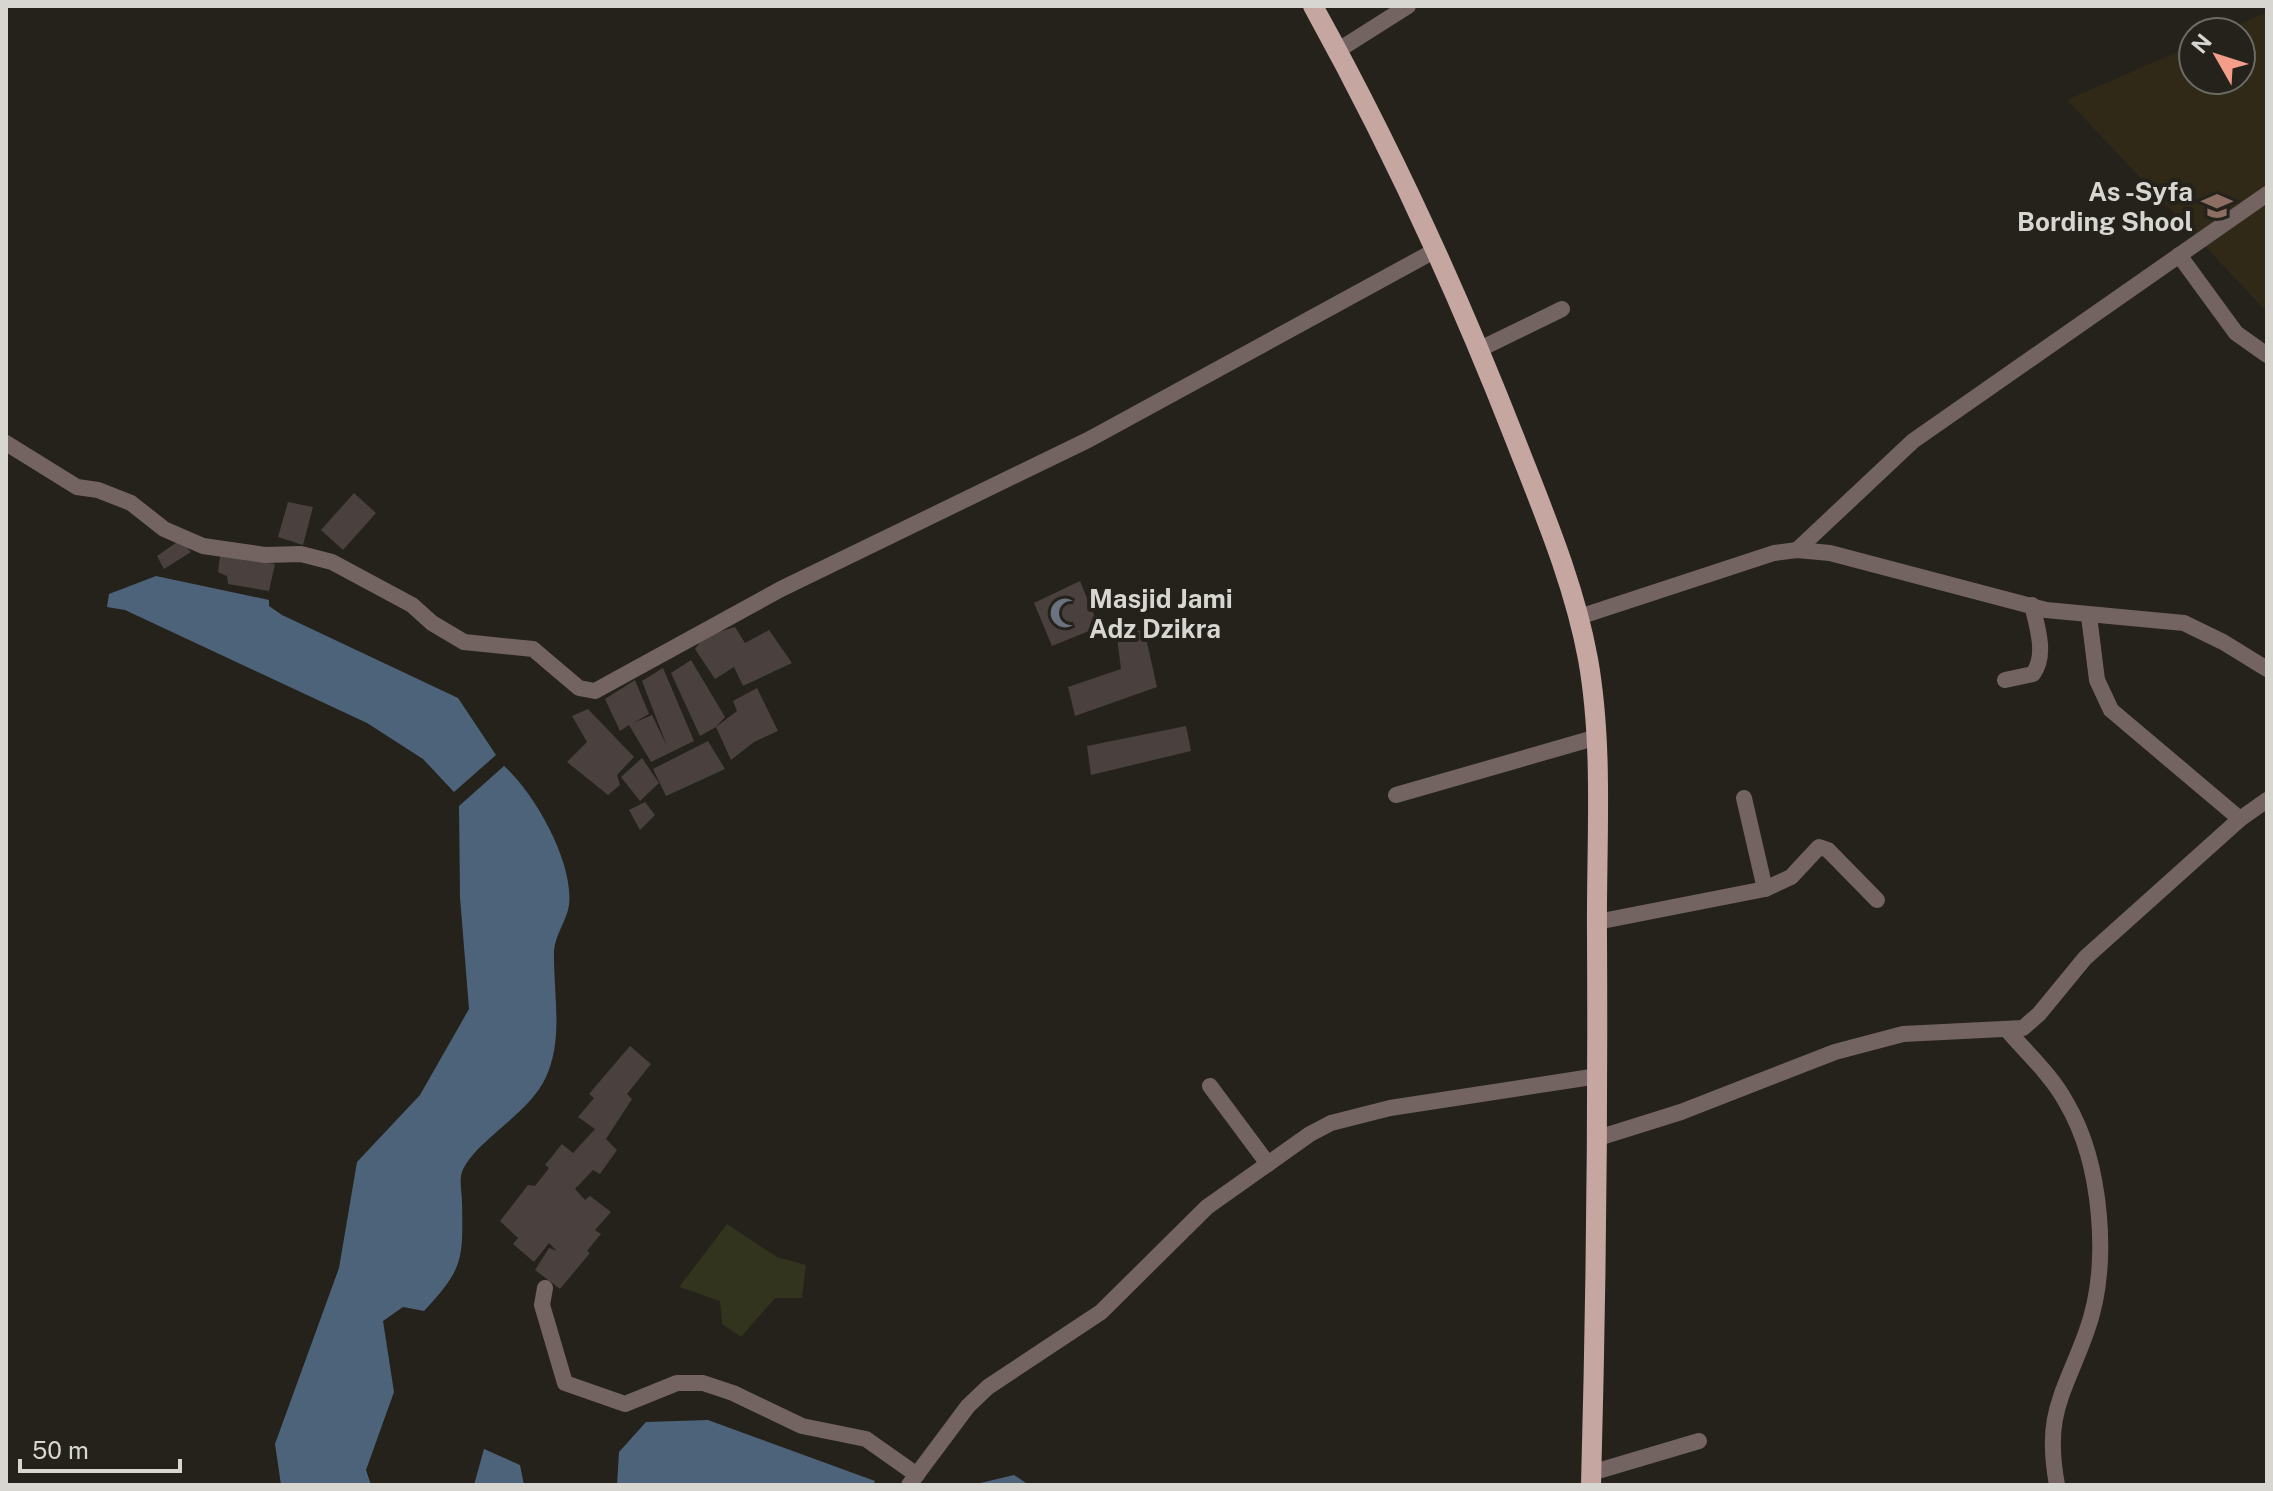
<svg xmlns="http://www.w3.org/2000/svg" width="2273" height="1491" font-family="'Public Sans',sans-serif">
<rect width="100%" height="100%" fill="#24221b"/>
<polygon fill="#302918" points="2267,12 2267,312 2067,100 2193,45 2193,80 2241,80 2241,32 2222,32"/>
<polygon fill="#32341d" points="727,1224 777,1257 806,1265 802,1298 775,1298 741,1337 722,1324 720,1301 679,1287"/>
<g fill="#4d637a">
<polygon points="156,576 269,600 269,606 282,615 458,698 496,755 454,792 423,759 367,723 125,610 107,607 109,594"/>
<path d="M 504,766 C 534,792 574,862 569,905 C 567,920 555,935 554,951 C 553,992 564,1038 546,1077 C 529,1115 474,1141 462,1172 C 459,1181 462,1193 462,1202 C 463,1260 464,1268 424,1311 L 403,1307 L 383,1321 L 394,1392 L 366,1470 L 371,1485 L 281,1485 L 275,1444 L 339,1268 L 357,1162 L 420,1095 L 469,1009 L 460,897 L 459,806 Z"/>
<polygon points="708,1420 875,1481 873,1485 617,1485 619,1452 646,1422"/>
<polygon points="484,1449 520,1465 524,1485 474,1485"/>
<polygon points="1014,1475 1029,1485 972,1485"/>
</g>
<g fill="#4a403e">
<polygon points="354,493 376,513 343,550 321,530"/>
<polygon points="288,502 313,507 303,545 278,537"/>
<polygon points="180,540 191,552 164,569 157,556"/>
<polygon points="220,556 275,564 269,591 228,584 227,576 218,572"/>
<polygon points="1080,581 1099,627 1052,646 1034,603"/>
<polygon points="735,627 745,643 769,630 792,663 743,686 734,667 715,679 695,649 705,636"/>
<polygon points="1144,629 1157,687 1075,716 1068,687 1121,669 1117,637"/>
<polygon points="691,660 725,717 716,727 737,711 733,701 757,688 778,731 754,742 731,760 716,727 700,736 671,673"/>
<polygon points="663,668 694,741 651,762 629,725 620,731 605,699 635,680 649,714 633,723 652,715 667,746 642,681"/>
<polygon points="588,709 634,757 617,775 620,785 608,795 567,762 587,742 572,716"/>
<polygon points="1186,726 1191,751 1091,775 1087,746"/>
<polygon points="708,741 725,769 666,796 653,769"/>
<polygon points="642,758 659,783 640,801 621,777"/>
<polygon points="645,802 655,815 640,830 629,810"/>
<polygon points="630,1046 651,1064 627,1094 632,1099 606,1139 617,1150 600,1174 593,1170 575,1189 585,1200 590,1196 611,1212 595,1230 601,1234 587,1251 590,1253 560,1289 535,1270 549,1248 557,1251 549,1243 534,1262 513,1244 518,1238 500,1221 528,1185 535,1186 549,1168 545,1165 562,1144 573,1153 595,1129 578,1117 594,1098 589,1094"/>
</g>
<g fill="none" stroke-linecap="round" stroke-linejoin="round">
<g stroke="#746461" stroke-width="16">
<polyline points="1337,51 1408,6"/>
<polyline points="2179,255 2236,333 2267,355"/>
<polyline points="1480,349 1562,309"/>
<polyline points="6,443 77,487 98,490 131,503 164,529 203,546 265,555 301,554 332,562 412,605 432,623 464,642 533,649 579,688 595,691 781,589 1088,440 1436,250"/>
<polyline points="1797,550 1913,441 2267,194"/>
<polyline points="2089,616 2097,680 2111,710 2240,819"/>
<path d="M 2005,680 L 2033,674 C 2047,655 2037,626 2032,605"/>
<polyline points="1396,795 1594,738"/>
<polyline points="1744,798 1765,889"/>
<polyline points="1597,922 1765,889 1791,877 1819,847 1828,850 1877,900"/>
<path d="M 2008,1031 C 2027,1053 2052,1076 2066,1102 C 2102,1163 2111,1266 2086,1333 C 2063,1396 2044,1414 2057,1485"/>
<polyline points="1210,1086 1268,1164"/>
<polyline points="1598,1138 1681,1112 1835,1052 1903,1034 2023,1028 2039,1014 2085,958 2240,819 2267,800"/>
<polyline points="545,1288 542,1305 565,1383 625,1404 677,1383 703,1383 733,1393 802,1426 866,1439 917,1475"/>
<polyline points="1591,1473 1699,1441"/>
<polyline points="909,1485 968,1406 988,1387 1101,1312 1207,1207 1310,1134 1331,1123 1390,1108 1598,1076"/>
</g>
<polyline stroke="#746461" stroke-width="16" points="1579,617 1774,553 1797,550 1830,553 2046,610 2184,623 2223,642 2267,669"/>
<path stroke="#c6a6a1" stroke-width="20" d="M 1313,6 C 1390,145 1457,291 1515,439 C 1543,511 1574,583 1588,659 C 1604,749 1596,846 1597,937 C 1598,1120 1596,1302 1591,1485"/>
</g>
<defs>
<g id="school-bare" transform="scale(2.4)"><path d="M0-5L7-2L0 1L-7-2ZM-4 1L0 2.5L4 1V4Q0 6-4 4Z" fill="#8d6e63" stroke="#24221b" stroke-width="2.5" paint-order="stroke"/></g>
<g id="mosque-bare" transform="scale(2.4)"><path d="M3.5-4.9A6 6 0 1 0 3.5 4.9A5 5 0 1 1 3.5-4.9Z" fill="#6b7280" stroke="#24221b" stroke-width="2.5" paint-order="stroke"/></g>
</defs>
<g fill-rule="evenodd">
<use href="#school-bare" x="2217" y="206"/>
<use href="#mosque-bare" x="1065" y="613"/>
</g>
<g text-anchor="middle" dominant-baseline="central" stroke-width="8" stroke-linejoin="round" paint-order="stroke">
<g font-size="26" font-weight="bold" fill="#d8d6d1" stroke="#24221b" text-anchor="end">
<text x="2193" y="191">As -Syfa<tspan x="2193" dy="30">Bording Shool</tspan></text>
<text x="1089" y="598" text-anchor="start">Masjid Jami<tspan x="1089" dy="30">Adz Dzikra</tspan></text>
</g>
</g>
<rect width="2273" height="1491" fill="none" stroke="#d8d6d1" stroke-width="16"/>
<g transform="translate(2217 56) rotate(309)"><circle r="38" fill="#24221b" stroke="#6c6a64" stroke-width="2"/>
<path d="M0-6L14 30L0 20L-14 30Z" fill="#f49d8b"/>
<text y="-12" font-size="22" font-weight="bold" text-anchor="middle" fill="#d8d6d1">N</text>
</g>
<path d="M20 1459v12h160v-12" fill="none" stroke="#d8d6d1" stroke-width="4"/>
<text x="32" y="1459" font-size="24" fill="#d8d6d1" stroke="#24221b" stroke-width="6" paint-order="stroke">50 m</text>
</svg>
